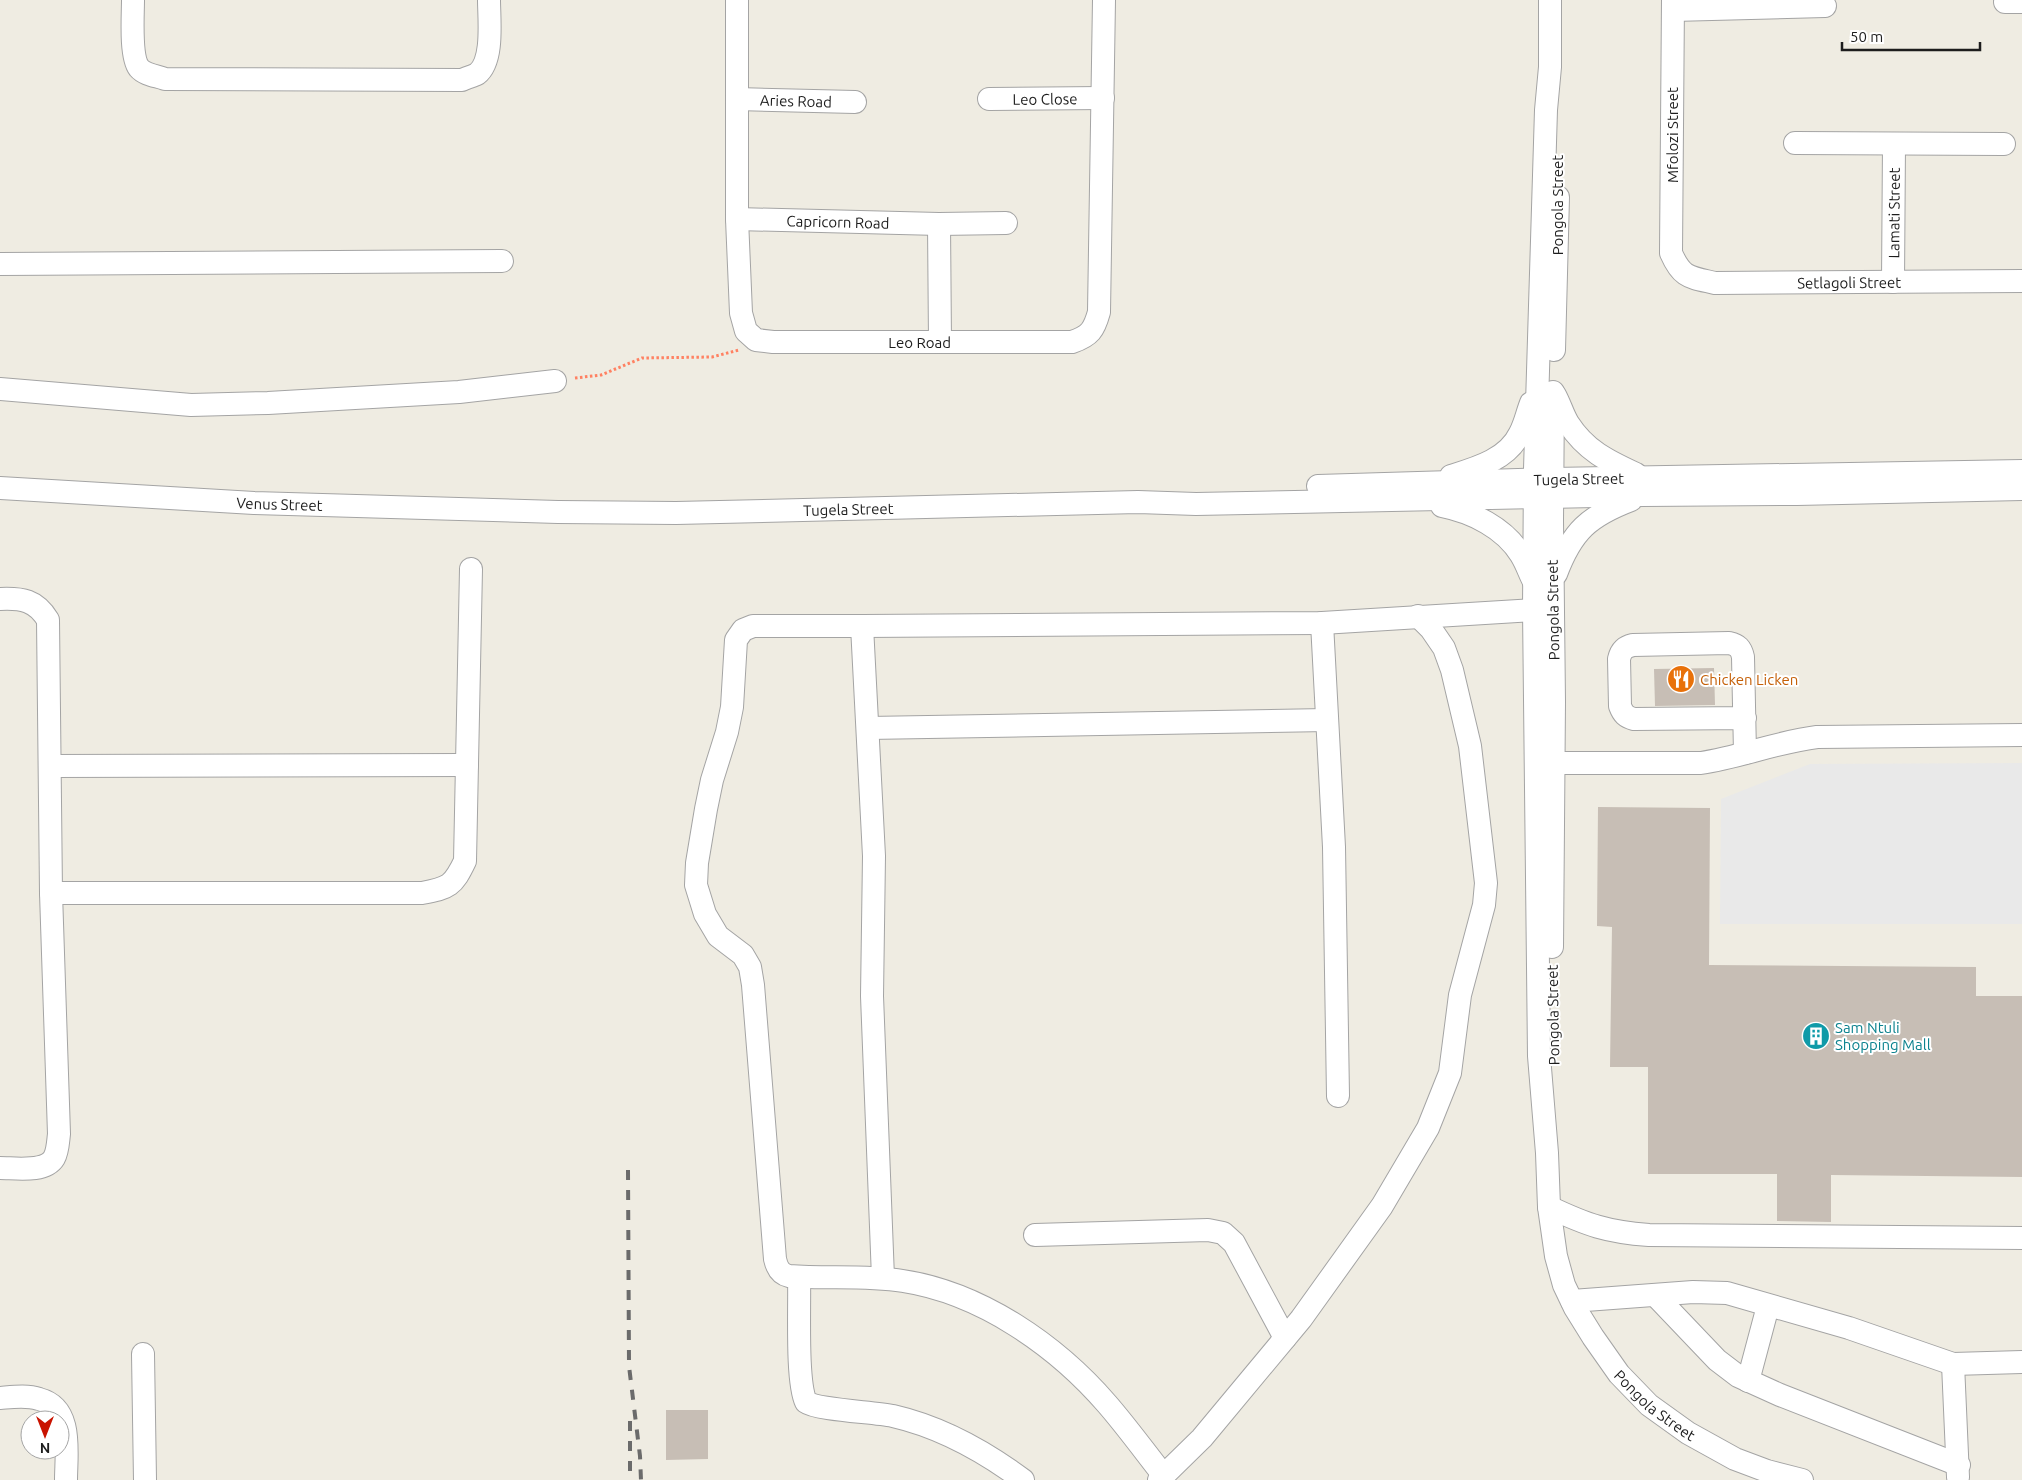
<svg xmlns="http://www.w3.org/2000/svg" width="2022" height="1480" font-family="Ubuntu,sans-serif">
<rect width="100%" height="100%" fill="#efece2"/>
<polygon fill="#e9e9e9" points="2022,763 2022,924 1720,924 1721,799 1810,764"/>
<g fill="#c7beb5">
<polygon points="1714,668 1715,705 1655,706 1654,669"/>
<polygon points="1598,807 1710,808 1709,965 1976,967 1976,996 2022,996 2022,1177 1831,1175 1831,1222 1777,1221 1777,1174 1648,1174 1648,1067 1610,1067 1612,927 1597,926"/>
<polygon points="666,1410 708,1410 708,1459 666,1460"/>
</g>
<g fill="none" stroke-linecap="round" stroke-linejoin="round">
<g stroke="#a4a4a4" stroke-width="24">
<g id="minor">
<path d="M 133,0 C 133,15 130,56 139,68 C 145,75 157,76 165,79 L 462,80 C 466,78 473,76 477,74 C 494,61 489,19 489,0"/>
<path id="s1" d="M 737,0 L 737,219 L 741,313 L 746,331 L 756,340 L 773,342 L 1072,342 C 1090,336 1094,330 1099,312 L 1104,0"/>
<path id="s2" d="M 1550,0 L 1550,67 L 1546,110 L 1535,469 L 1534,610 L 1539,1056 L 1547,1153 L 1549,1207 L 1556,1256 L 1564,1285 L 1575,1308 L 1593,1337 L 1619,1374 L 1649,1405 L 1688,1433 L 1735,1459 L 1767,1471 L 1802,1480"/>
<path id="s3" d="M 1673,0 L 1671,253 C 1682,278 1689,277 1715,283 L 2022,281"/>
<polyline points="2005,2 2022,2"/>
<polyline points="1673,10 1825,6"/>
<path id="s4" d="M 737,99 L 855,102"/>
<path id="s5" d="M 989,99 L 1103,98"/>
<polyline points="1795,143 2004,144"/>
<path id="s6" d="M 737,219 L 939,224 L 1006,223"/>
<polyline points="939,224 940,342"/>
<polyline points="0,264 502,261"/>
<path id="s7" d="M 1893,282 L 1894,144"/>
<polyline points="1554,350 1558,197"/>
<polyline points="0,389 191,405 268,403 459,392 555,381"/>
<path d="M 1555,395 C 1560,404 1563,415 1568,423 C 1586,451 1608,461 1636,474"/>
<path d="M 1451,476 C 1477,468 1508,459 1520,433 C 1525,424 1527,413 1531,403"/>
<path id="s8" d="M 1318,486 L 1552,479 L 2022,471"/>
<path id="s9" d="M 0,488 L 254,503 L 558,512 L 676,513 L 1138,502 L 1196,504 L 1643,495 L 1797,494 L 2022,489"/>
<path d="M 1442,506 C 1472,512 1505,528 1521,555 C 1526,563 1529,572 1533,580"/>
<path d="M 1556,574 C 1572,531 1589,516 1631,500"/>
<path d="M 0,599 C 22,598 36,600 48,620 L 51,893 L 59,1134 C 58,1141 58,1151 54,1158 C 45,1173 15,1168 0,1168"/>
<polyline points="1322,623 1334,847 1338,1096"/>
<polyline points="862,626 874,856 872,996 883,1278"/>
<path d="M 1745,718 L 1634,719 C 1626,717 1623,714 1620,706 L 1619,659 C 1621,650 1625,647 1633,645 L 1729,643 C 1738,645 1741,648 1743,657 L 1745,753"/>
<polyline points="868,728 1327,720"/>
<path d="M 1539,763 L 1701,763 C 1740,757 1777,742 1817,737 L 2022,735"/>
<polyline points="50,766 467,765"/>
<path d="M 51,893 L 422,893 C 449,888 453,886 465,861 L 471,569"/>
<polyline points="1552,947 1554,702 1552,521 1553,392"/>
<path d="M 1549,1207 C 1587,1225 1607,1232 1649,1235 L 2022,1238"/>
<polyline points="1035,1235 1208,1230 1223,1233 1234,1243 1285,1338"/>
<path d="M 799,1277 C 800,1304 796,1381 806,1402 C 817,1410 874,1412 893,1416 C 941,1427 984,1451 1023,1480"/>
<polyline points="1655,1295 1717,1360 1738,1376 1780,1395 1959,1465"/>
<polyline points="1572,1301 1693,1292 1727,1293 1849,1328 1953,1364 2022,1362"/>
<polyline points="143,1354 145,1480"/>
<polyline points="1953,1364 1958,1477"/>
<polyline points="1748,1381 1768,1306"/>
<path d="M 0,1398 C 13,1397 27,1395 39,1399 C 74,1408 66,1453 66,1480"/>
<path d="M 1164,1476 C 1145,1452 1127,1427 1107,1404 C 1056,1345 981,1293 903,1281 C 865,1275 827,1279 789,1276 C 780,1274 777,1268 775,1259 L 753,985 L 750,967 L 743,955 L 718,936 L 705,914 L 696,885 L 697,863 L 706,809 L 712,780 L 727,732 L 732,707 L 736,640 L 743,630 L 753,626 L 862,626 L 1322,623 L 1534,610"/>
<polyline points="1159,1480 1202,1438 1301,1319 1382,1206 1428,1128 1450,1073 1460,995 1484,905 1486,883 1470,746 1452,670 1444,648 1431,629 1418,616"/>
</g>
</g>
<polyline stroke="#ff8162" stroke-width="3" stroke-dasharray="2.5 2.5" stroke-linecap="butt" points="575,378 601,375 642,358 712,357 739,350"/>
<use href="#minor" stroke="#fff" stroke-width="22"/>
<g stroke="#6b6b6b" stroke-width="4" stroke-dasharray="10 10" stroke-linecap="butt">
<polyline points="628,1170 629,1366 640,1456 641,1480"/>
<polyline points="630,1421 630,1480"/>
</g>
</g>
<defs>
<g id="restaurant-disc" transform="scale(1.4375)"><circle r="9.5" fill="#e8710a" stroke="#fff"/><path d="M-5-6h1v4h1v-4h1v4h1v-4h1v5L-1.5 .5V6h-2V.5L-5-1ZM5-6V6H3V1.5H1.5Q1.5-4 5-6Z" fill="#fff"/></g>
<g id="building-disc" transform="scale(1.4375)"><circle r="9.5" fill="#0f9aa8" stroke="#fff"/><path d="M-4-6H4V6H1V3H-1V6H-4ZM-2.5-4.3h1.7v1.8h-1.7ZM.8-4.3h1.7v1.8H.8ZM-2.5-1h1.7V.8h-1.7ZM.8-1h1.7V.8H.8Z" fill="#fff"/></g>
</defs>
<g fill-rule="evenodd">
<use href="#restaurant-disc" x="1681" y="679"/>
<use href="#building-disc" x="1816" y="1036"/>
</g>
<g text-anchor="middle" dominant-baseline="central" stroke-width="4" stroke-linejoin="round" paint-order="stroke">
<g font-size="15" fill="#1d1d1d" stroke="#fff">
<text stroke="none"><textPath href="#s5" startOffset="56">Leo Close</textPath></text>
<text stroke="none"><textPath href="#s4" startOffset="59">Aries Road</textPath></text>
<text transform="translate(1672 135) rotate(-90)">Mfolozi Street</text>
<text transform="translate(1557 205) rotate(-90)">Pongola Street</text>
<text stroke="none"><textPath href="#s7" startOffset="69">Lamati Street</textPath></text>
<text stroke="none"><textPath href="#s6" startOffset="101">Capricorn Road</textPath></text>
<text stroke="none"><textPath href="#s3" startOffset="444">Setlagoli Street</textPath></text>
<text stroke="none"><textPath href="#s1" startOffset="509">Leo Road</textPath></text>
<text stroke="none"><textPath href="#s8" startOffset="261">Tugela Street</textPath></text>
<text stroke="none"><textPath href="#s9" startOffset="280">Venus Street</textPath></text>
<text stroke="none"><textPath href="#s9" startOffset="849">Tugela Street</textPath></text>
<text transform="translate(1553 610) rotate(-91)">Pongola Street</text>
<text transform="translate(1553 1015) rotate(-91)">Pongola Street</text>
<text stroke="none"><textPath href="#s2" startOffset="1440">Pongola Street</textPath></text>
</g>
<g font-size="15" fill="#c56008" stroke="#fff" text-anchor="start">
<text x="1700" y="679">Chicken Licken</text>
</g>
<g font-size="15" fill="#0d838f" stroke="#fff" text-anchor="start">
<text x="1835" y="1027">Sam Ntuli<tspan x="1835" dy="17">Shopping Mall</tspan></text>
</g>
</g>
<g transform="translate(45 1435) rotate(180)"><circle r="24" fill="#ffffff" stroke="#a5a5a5"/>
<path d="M0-4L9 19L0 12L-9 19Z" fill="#c91300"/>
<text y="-8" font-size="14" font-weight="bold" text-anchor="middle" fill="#1d1d1d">N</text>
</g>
<path d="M1842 42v8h138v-8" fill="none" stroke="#1d1d1d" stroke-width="2.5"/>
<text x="1850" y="42" font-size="15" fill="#1d1d1d" stroke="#ffffff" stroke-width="4" paint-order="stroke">50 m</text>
</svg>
